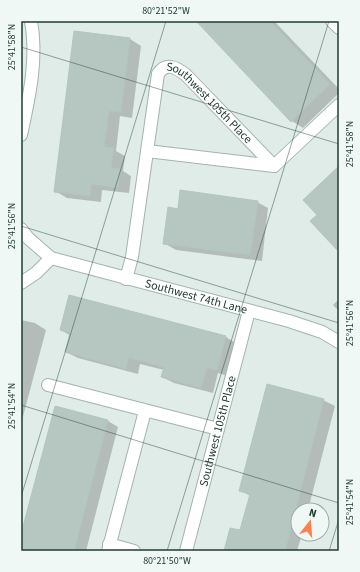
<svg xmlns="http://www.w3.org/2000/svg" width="360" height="572" font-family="'Source Sans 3',sans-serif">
<rect width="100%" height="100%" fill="#e0ece7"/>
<g fill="#0003">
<polygon points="197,21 274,21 339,89 339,93 303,128 292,121"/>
<polygon points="75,33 130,39 141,46 132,118 120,116 116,151 125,156 123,171 131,176 129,193 102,190 101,202 67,198 55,191"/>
<polygon points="257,202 268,208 262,261 176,250 164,243 178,210"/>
<polygon points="339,299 339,311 333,305"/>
<polygon points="21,320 35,323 46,330 21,424"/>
<polygon points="61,330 226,337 237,344 228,376 218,373 213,393 174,383 162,377 164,370 140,364 138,374 78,358 66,352 71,336"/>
<polygon points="323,400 335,406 308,510 298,510 298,534 302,534 297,551 225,551 241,531 250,496 240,490"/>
<polygon points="108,421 118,427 86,551 21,551 21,539"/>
</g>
<g fill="#b5c7c0" stroke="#b2c6be">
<polygon points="196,21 270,21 330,84 291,122"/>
<polygon points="74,31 130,38 121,112 109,111 104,147 114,148 111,168 120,169 118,188 91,184 90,196 54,192"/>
<polygon points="339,166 339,252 310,221 317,215 303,200"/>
<polygon points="180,190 258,201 250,255 163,244 168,207 178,209"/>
<polygon points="69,295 226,336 217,370 207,368 201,388 161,377 164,367 129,358 126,369 65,352 70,333 60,330"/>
<polygon points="267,384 324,399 285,551 224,551 230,528 240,530 250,494 239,491"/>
<polygon points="55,406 108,420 74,551 21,551 21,534"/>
</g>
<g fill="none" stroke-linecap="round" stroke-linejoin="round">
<g stroke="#a3b4ae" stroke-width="14">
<g id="street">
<polyline points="332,21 339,28"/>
<path d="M 21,135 C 29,98 38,59 31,21"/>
<polyline points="147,151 274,166"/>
<path id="s1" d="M 21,229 L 28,238 L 51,258 L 289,321 L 322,332 L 339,342"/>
<path id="s2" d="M 126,279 L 132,257 L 158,74 C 166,61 177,68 186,75 L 274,166 L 339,105"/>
<polyline points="21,283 36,273 51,258"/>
<polyline points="48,385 218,429"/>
<polyline points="109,544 134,551"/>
<polyline points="108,551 145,411"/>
<path id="s3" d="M 186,551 L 249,311"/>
</g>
</g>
<use href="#street" stroke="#fff" stroke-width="12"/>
</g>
<path fill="none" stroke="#203d36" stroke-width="1" stroke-opacity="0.45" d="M 21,47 L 339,144M 21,226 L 339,323M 21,405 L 339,503M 21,497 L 166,21M 167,551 L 329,21M 329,551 L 339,519"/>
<g text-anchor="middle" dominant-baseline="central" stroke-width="3" stroke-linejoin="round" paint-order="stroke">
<g font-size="12" fill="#203d36" stroke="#f0f8f5">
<text stroke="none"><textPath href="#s2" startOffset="276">Southwest 105th Place</textPath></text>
<text stroke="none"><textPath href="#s1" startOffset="192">Southwest 74th Lane</textPath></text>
<text stroke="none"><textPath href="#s3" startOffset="124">Southwest 105th Place</textPath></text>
</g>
</g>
<rect width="360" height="572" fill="none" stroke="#f0f8f5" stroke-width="44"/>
<g transform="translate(310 522) rotate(17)"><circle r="19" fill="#f0f8f5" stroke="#9dada9"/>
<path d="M0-3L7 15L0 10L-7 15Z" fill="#fa8050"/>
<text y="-6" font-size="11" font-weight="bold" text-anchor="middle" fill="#203d36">N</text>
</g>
<rect x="22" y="22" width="316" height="528" fill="none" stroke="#203d36" stroke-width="1.5"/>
<g font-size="10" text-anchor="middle" fill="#203d36">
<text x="166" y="14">80°21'52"W</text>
<text transform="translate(11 47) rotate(-90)" y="4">25°41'58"N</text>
<text transform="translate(349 144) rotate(-90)" y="4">25°41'58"N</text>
<text transform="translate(11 226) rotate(-90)" y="4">25°41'56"N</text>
<text transform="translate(349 323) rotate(-90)" y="4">25°41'56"N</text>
<text transform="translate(11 406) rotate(-90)" y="4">25°41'54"N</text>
<text transform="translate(349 502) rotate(-90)" y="4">25°41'54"N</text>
<text x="167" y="564">80°21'50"W</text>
</g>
</svg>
